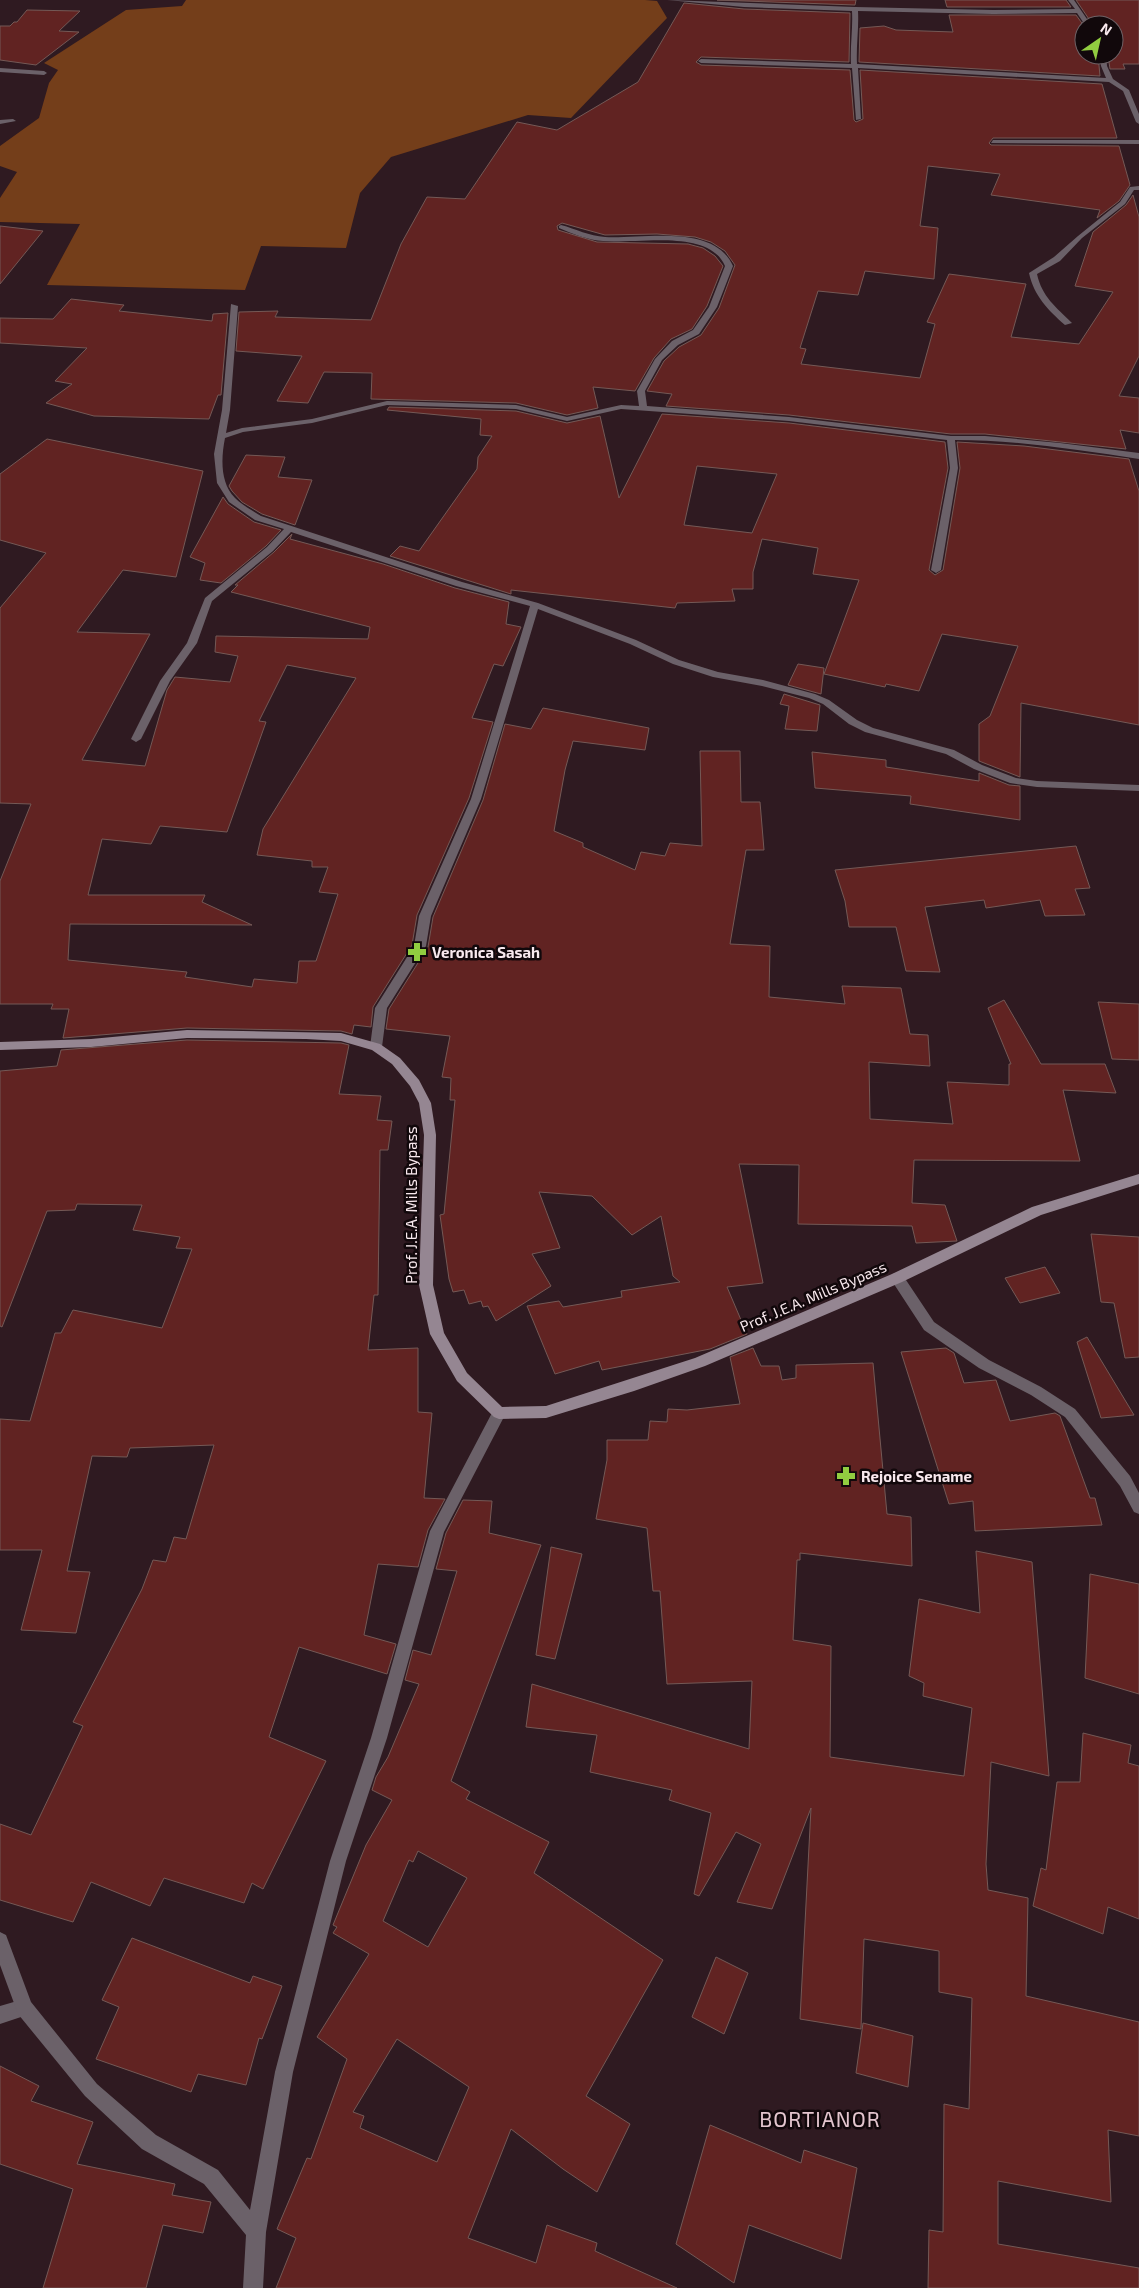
<svg xmlns="http://www.w3.org/2000/svg" width="1139" height="2288" font-family="'Exo 2',sans-serif">
<rect width="100%" height="100%" fill="#2f1a21"/>
<polygon fill="#743e1a" points="186,0 645,0 657,1 667,18 571,118 528,115 391,157 360,193 346,248 261,246 245,290 47,285 80,224 0,222 0,198 17,172 0,166 0,146 39,118 49,83 58,70 44,63 126,10 182,6"/>
<g fill="#612322" stroke="#745956" fill-rule="evenodd">
<polygon points="717,0 856,0 855,5"/>
<polygon points="945,0 1066,0 1071,7 947,7"/>
<polygon points="1076,0 1139,0 1139,64 1123,64 1125,69 1110,69 1108,55 1114,55 1114,25 1093,25"/>
<polygon points="684,3 744,9 850,13 849,62 701,57 696,62 701,65 850,70 854,120 856,122 863,119 860,70 1102,84 1117,138 993,138 989,143 991,145 1119,146 1130,185 1119,201 1097,218 1100,210 991,195 1000,174 928,166 920,226 938,228 934,279 865,271 858,295 818,291 800,348 806,349 801,364 920,378 935,324 927,322 949,274 1026,284 1011,337 1079,344 1113,292 1075,286 1093,232 1126,205 1133,195 1139,217 1139,356 1119,396 1139,398 1139,433 1120,430 1126,449 985,434 951,434 789,415 666,406 672,394 647,391 664,361 679,347 701,335 719,308 735,265 725,251 711,242 695,237 657,234 605,235 562,223 557,226 558,230 597,242 688,244 703,248 715,256 723,266 707,306 692,329 671,339 654,358 635,391 593,387 598,408 567,415 516,403 371,399 372,373 324,372 308,403 277,401 302,356 236,351 239,312 278,311 275,317 371,320 401,244 427,197 465,199 517,122 557,130 638,82"/>
<polygon points="27,10 80,11 59,31 79,32 36,65 0,60 0,26 10,26 14,22 17,22"/>
<polygon points="949,15 1076,15 1084,26 1084,55 1098,55 1100,76 859,62 860,28 884,26 896,30 953,32"/>
<polygon points="0,226 43,231 0,284"/>
<polygon points="71,299 124,305 119,311 212,321 213,314 228,313 221,395 218,395 209,419 94,416 46,403 72,384 55,381 87,348 0,343 0,318 53,319"/>
<path d="M 389,407 L 516,411 L 567,423 L 600,416 L 619,498 L 662,414 L 789,423 L 945,442 L 948,468 L 929,570 L 935,575 L 943,570 L 960,468 L 957,442 L 1024,446 L 1129,459 L 1139,491 L 1139,725 L 1021,703 L 1020,777 L 979,761 L 979,724 L 990,716 L 1018,646 L 942,634 L 919,691 L 886,684 L 885,687 L 824,674 L 859,580 L 813,574 L 818,548 L 762,539 L 753,572 L 753,589 L 732,589 L 735,601 L 677,603 L 675,608 L 511,590 L 511,594 L 390,556 L 400,546 L 419,551 L 477,469 L 478,457 L 492,436 L 480,435 L 481,419 L 387,410 ZM 697,466 L 777,474 L 752,533 L 684,525 Z"/>
<path d="M 47,439 L 203,471 L 176,577 L 123,570 L 77,632 L 150,634 L 82,760 L 145,766 L 167,690 L 175,677 L 230,682 L 238,656 L 215,652 L 216,636 L 368,639 L 370,627 L 231,592 L 238,585 L 235,585 L 274,552 L 292,534 L 290,539 L 383,564 L 455,588 L 509,602 L 506,624 L 521,627 L 503,666 L 494,664 L 472,718 L 493,722 L 469,798 L 417,915 L 412,945 L 373,1007 L 371,1027 L 354,1025 L 352,1034 L 341,1031 L 187,1028 L 63,1038 L 69,1009 L 51,1009 L 53,1004 L 0,1004 L 0,881 L 31,804 L 0,803 L 0,608 L 46,553 L 0,540 L 0,474 ZM 287,665 L 356,678 L 263,829 L 257,855 L 312,861 L 312,867 L 328,867 L 319,892 L 338,894 L 316,961 L 299,961 L 297,983 L 254,979 L 252,987 L 185,977 L 187,972 L 68,960 L 70,924 L 252,925 L 202,902 L 205,895 L 88,895 L 102,839 L 151,844 L 160,826 L 227,832 L 266,722 L 259,721 Z"/>
<polygon points="246,455 285,457 278,477 312,480 295,525 262,514 242,502 232,491 229,486"/>
<polygon points="223,497 228,504 254,522 281,530 266,546 221,583 200,580 205,563 190,557"/>
<polygon points="798,664 824,668 821,694 788,685"/>
<polygon points="784,694 820,705 817,731 785,729 789,706 780,704"/>
<polygon points="543,708 649,728 645,750 573,741 565,770 554,831 583,843 583,847 635,870 641,852 665,856 670,843 702,846 700,751 740,751 741,802 760,802 764,850 746,850 730,944 770,946 769,997 845,1004 842,986 901,988 910,1034 928,1035 930,1066 869,1062 870,1119 953,1124 947,1082 1009,1085 1009,1064 1011,1064 988,1008 1004,1000 1041,1064 1105,1064 1116,1093 1063,1090 1080,1161 914,1160 912,1203 945,1205 957,1241 916,1243 912,1226 798,1224 799,1165 739,1164 763,1283 727,1287 747,1334 710,1349 602,1370 599,1361 555,1374 527,1306 559,1301 563,1307 622,1297 621,1291 680,1282 673,1276 661,1216 632,1235 592,1196 539,1192 560,1248 532,1254 551,1286 496,1321 488,1306 483,1307 481,1301 469,1304 464,1290 453,1292 449,1279 440,1215 444,1214 455,1100 450,1100 451,1078 442,1077 450,1036 386,1029 389,1009 428,947 433,917 483,800 505,724 531,729"/>
<polygon points="812,752 886,760 886,767 979,781 979,773 1009,785 1020,786 1020,820 910,804 911,796 815,788"/>
<polygon points="1076,846 1090,888 1075,889 1085,915 1045,916 1040,900 986,908 984,900 925,907 940,972 906,971 896,927 849,927 845,901 835,870"/>
<polygon points="1098,1002 1139,1004 1139,1060 1112,1059"/>
<polygon points="187,1040 341,1043 349,1045 339,1094 381,1096 377,1120 392,1121 388,1150 380,1150 378,1295 374,1295 368,1350 418,1348 418,1412 432,1413 424,1498 445,1499 428,1530 418,1567 378,1564 364,1635 396,1644 387,1674 299,1647 269,1737 326,1761 263,1889 252,1883 244,1903 164,1878 150,1906 91,1882 73,1922 0,1900 0,1824 31,1835 83,1726 73,1722 142,1589 153,1560 166,1562 174,1537 186,1539 214,1445 130,1448 127,1457 92,1456 67,1571 90,1572 76,1633 21,1630 42,1550 0,1550 0,1419 30,1421 55,1333 61,1333 73,1310 162,1328 192,1249 176,1248 180,1237 133,1230 142,1205 77,1204 75,1210 47,1211 2,1327 0,1326 0,1071 57,1066 61,1050"/>
<polygon points="1091,1234 1139,1237 1139,1357 1125,1358 1114,1303 1101,1302"/>
<polygon points="1045,1267 1060,1293 1020,1303 1005,1278"/>
<polygon points="1087,1337 1134,1415 1101,1418 1077,1342"/>
<polygon points="753,1348 761,1366 779,1366 782,1380 796,1378 796,1365 873,1363 887,1514 911,1517 912,1566 800,1553 800,1560 797,1560 793,1640 831,1646 830,1757 964,1776 972,1708 923,1696 924,1683 909,1676 919,1599 980,1613 976,1551 1032,1562 1049,1776 991,1762 986,1864 988,1890 1028,1898 1026,1996 1139,2022 1139,2136 1108,2130 1111,2202 998,2181 998,2244 1139,2268 1139,2288 928,2288 929,2230 943,2232 944,2104 969,2109 972,1998 939,1992 939,1951 864,1939 861,2029 800,2019 811,1808 772,1909 737,1902 761,1844 736,1832 699,1896 694,1894 711,1813 669,1800 672,1790 590,1772 597,1735 526,1727 532,1684 749,1749 752,1681 667,1684 660,1591 653,1591 647,1528 596,1519 607,1460 607,1440 648,1440 650,1421 667,1422 668,1409 687,1410 740,1404 730,1357"/>
<polygon points="946,1348 954,1353 964,1383 996,1380 1010,1421 1055,1413 1060,1416 1090,1498 1095,1498 1102,1525 975,1531 973,1501 949,1504 901,1352"/>
<path d="M 463,1500 L 492,1501 L 489,1533 L 541,1545 L 451,1781 L 470,1792 L 466,1799 L 549,1842 L 534,1873 L 663,1960 L 586,2096 L 630,2124 L 597,2192 L 563,2169 L 511,2129 L 468,2238 L 536,2263 L 547,2225 L 597,2243 L 595,2251 L 677,2288 L 276,2288 L 296,2238 L 277,2229 L 307,2158 L 311,2159 L 347,2059 L 317,2037 L 369,1954 L 333,1933 L 337,1927 L 333,1925 L 366,1845 L 392,1800 L 372,1790 L 376,1777 L 388,1757 L 419,1684 L 405,1680 L 413,1650 L 431,1655 L 457,1571 L 436,1569 L 446,1533 ZM 418,1851 L 467,1878 L 428,1947 L 383,1921 L 409,1860 L 413,1862 ZM 397,2039 L 469,2087 L 437,2162 L 360,2128 L 364,2116 L 353,2112 Z"/>
<polygon points="551,1547 582,1554 555,1659 536,1655"/>
<polygon points="1090,1574 1139,1584 1139,1694 1085,1678"/>
<polygon points="1083,1733 1131,1745 1128,1763 1139,1766 1139,1919 1108,1907 1103,1934 1033,1906 1041,1868 1046,1870 1057,1782 1080,1782"/>
<polygon points="132,1938 250,1983 253,1976 282,1986 262,2039 259,2038 246,2085 198,2074 191,2092 96,2059 119,2007 102,2000"/>
<polygon points="716,1957 748,1973 724,2034 692,2017"/>
<polygon points="863,2023 913,2036 908,2087 856,2073"/>
<polygon points="0,2066 39,2086 31,2101 93,2122 77,2164 175,2184 172,2195 211,2202 203,2233 163,2225 146,2288 43,2288 73,2189 0,2164"/>
<polygon points="710,2125 801,2163 804,2150 857,2168 841,2259 749,2225 734,2283 676,2244"/>
</g>
<g fill="none" stroke-linecap="round" stroke-linejoin="round">
<g fill="#6b6169" fill-rule="evenodd">
<polygon points="897,1273 902,1274 934,1322 989,1360 1041,1387 1075,1409 1130,1476 1139,1493 1139,1514 1134,1512 1120,1486 1065,1417 1031,1395 979,1368 924,1330 890,1278 892,1274"/>
<polygon points="24,1999 30,2002 33,2008 30,2014 0,2024 0,2006"/>
</g>
<g fill="#6b6169" fill-rule="evenodd">
<path d="M 667,0 L 855,7 L 993,10 L 1075,9 L 1068,0 L 1074,0 L 1091,25 L 1085,25 L 1077,13 L 993,14 L 858,11 C 859,29 856,46 857,64 L 1106,78 L 1101,66 L 1100,55 L 1106,55 L 1107,66 L 1113,79 L 1129,90 L 1139,114 L 1139,124 L 1136,122 L 1123,91 L 1109,82 L 858,68 L 861,119 L 856,120 L 852,68 L 701,63 L 698,61 L 701,59 L 851,64 C 850,46 853,29 852,11 L 744,7 Z"/>
<polygon points="0,68 44,71 47,73 44,75 0,72"/>
<polygon points="0,120 13,119 16,121 0,124"/>
<polygon points="993,140 1139,140 1139,144 991,143"/>
<path d="M 1139,186 L 1139,190 L 1134,190 L 1125,204 L 1082,238 L 1060,261 L 1037,274 C 1042,297 1056,307 1072,323 L 1065,325 C 1048,310 1034,296 1029,273 L 1054,257 L 1078,236 L 1120,202 L 1130,187 Z"/>
<path d="M 561,225 C 576,229 589,236 605,237 C 643,239 714,223 733,266 L 717,307 L 699,334 L 678,345 L 662,360 L 645,391 L 647,406 L 789,417 L 951,436 L 985,436 L 1060,443 L 1139,453 L 1139,459 C 1078,450 1017,440 955,440 L 958,468 L 941,570 L 936,573 L 931,570 L 950,468 L 947,440 L 789,421 L 621,409 L 567,421 L 516,409 L 387,405 L 312,423 L 243,432 L 225,438 C 221,458 220,483 235,498 C 242,505 253,511 261,516 L 462,582 L 538,603 L 636,640 L 679,660 L 718,672 L 763,680 L 815,694 L 829,700 L 857,720 L 873,728 L 954,750 L 982,765 L 1016,778 L 1037,781 L 1139,785 L 1139,791 L 1037,787 L 1010,783 L 974,769 L 946,754 L 865,732 L 849,724 L 823,704 L 809,698 L 762,686 L 713,677 L 673,664 L 630,644 L 538,609 L 481,799 L 431,916 L 426,946 L 387,1008 L 382,1047 L 376,1051 L 370,1047 L 375,1008 L 414,946 L 419,916 L 471,799 L 530,606 L 456,586 L 291,532 L 273,551 L 212,601 L 197,643 L 170,681 L 141,739 L 136,742 L 131,739 L 160,681 L 187,643 L 205,598 L 267,547 L 284,529 L 255,520 L 229,502 L 217,483 L 214,454 L 222,410 L 231,304 L 238,306 L 230,410 L 226,433 L 242,428 L 312,419 L 387,401 L 516,405 L 567,417 L 621,405 L 639,406 L 637,391 L 655,359 L 672,341 L 693,330 L 709,307 L 725,266 C 709,228 637,244 603,241 C 588,240 573,234 559,228 L 559,226 Z"/>
<polygon points="499,1407 504,1409 506,1413 444,1532 387,1738 346,1861 293,2072 266,2232 263,2288 243,2288 246,2235 204,2184 142,2149 85,2096 18,2014 0,1965 0,1932 6,1935 31,2002 97,2084 156,2135 218,2170 250,2210 275,2072 330,1861 371,1738 430,1531 494,1409"/>
</g>
<polygon fill="#958692" fill-rule="evenodd" points="187,1030 341,1033 380,1044 400,1058 419,1080 431,1103 436,1135 433,1285 444,1333 467,1373 502,1407 546,1406 695,1358 892,1274 1032,1207 1139,1174 1139,1184 1041,1215 902,1282 705,1366 634,1391 546,1418 499,1419 494,1417 457,1381 430,1334 419,1285 424,1135 419,1103 410,1086 392,1064 372,1050 341,1041 306,1039 187,1038 91,1047 0,1050 0,1042 91,1039"/>
</g>
<defs>
<g id="pharmacy-bare" transform="scale(1.5)"><path d="M-2-6h4v4h4v4h-4v4h-4v-4h-4v-4h4Z" fill="#91cd40" stroke="#11080b" stroke-width="2.5" paint-order="stroke"/></g>
</defs>
<g fill-rule="evenodd">
<use href="#pharmacy-bare" x="417" y="952"/>
<use href="#pharmacy-bare" x="846" y="1476"/>
</g>
<g text-anchor="middle" dominant-baseline="central" stroke-width="5" stroke-linejoin="round" paint-order="stroke">
<g font-size="15" font-weight="bold" fill="#f9e9ee" stroke="#11080b" text-anchor="start">
<text x="432" y="952">Veronica Sasah</text>
<text x="861" y="1476">Rejoice Sename</text>
</g>
<g font-size="15" fill="#f9e9ee" stroke="#11080b">
<text transform="translate(411 1205) rotate(-90)">Prof. J.E.A. Mills Bypass</text>
<text transform="translate(813 1296) rotate(-23)">Prof. J.E.A. Mills Bypass</text>
</g>
<g font-size="21" letter-spacing="1" fill="#e3c5ce" stroke="#11080b">
<text x="820" y="2118">BORTIANOR</text>
</g>
</g>
<g transform="translate(1099 40) rotate(34)"><circle r="24" fill="#11080b" stroke="#6e6266"/>
<path d="M0-4L9 19L0 12L-9 19Z" fill="#91cd40"/>
<text y="-8" font-size="14" font-weight="bold" text-anchor="middle" fill="#f9e9ee">N</text>
</g>
</svg>
